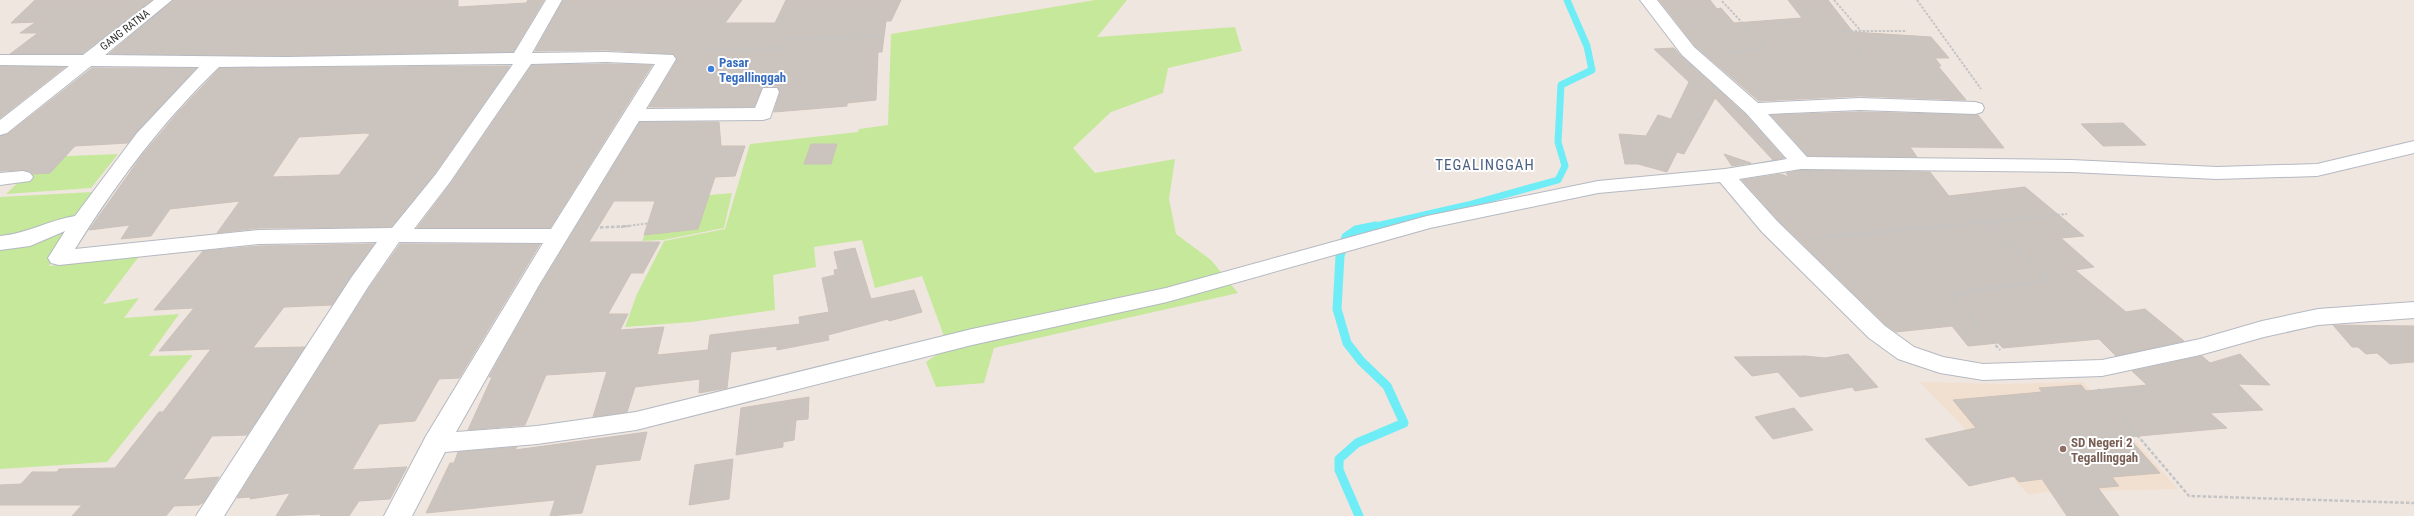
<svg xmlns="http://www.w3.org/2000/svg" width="2414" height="516" font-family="'Roboto Condensed',sans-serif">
<rect width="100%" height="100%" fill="#f0e6e0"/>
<polygon fill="#f1dfcf" points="1920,382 2001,384 2083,382 2178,489 2045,492 2029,495"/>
<g fill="#c5e89b">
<polygon points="1095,0 1127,0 1097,37 1235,27 1242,51 1168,68 1163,93 1111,112 1073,148 1095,173 1175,159 1169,199 1176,234 1211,260 1238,293 994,348 984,383 936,387 926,362 948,347 922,276 875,288 862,240 814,247 816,267 773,275 775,310 691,322 625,327 637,294 664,241 725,229 750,144 858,132 859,129 888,125 891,34"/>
<polygon points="118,154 91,188 6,194 45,157"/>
<polygon points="93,192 49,266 140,255 103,304 139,298 124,318 179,314 149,356 193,355 107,462 0,469 0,197"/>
<polygon points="732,193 724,228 663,240 642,241 659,203 667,199"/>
</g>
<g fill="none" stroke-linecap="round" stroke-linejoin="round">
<polyline stroke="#6fedf6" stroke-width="7" points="1372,227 1468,205 1558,180 1565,166 1558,142 1561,85 1592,70 1587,46 1567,0"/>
<polyline stroke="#6fedf6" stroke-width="9" points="1359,516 1339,470 1339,459 1357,443 1404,423 1387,386 1361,361 1347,343 1337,309 1340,256 1346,237 1356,230 1376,226"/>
</g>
<g fill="#cbc4be" stroke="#ccc1b9" fill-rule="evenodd">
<polygon points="35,0 152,0 82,54 10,54 38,33 20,33 36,22 11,23"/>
<polygon points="173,0 458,0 458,7 526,3 528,0 544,0 513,52 288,56 109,54"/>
<polygon points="563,0 742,0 725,23 775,23 786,0 901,0 891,21 886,21 882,52 878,52 876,100 847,103 847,106 774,112 780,92 777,86 762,87 754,107 649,107 677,60 673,54 606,50 535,51"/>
<polygon points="1659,0 1710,0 1717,9 1721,8 1734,23 1802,18 1788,0 1828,0 1853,32 1931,37 1949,58 1935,58 1941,66 1938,66 1966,100 1860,96 1759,101 1695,46"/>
<polygon points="1674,48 1681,56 1745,114 1784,158 1773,160 1715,98 1684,154 1677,152 1667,172 1638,164 1625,164 1619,134 1646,136 1658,115 1671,119 1689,82 1654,49"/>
<polygon points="606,64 652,65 550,228 417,228 451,183 532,65"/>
<polygon points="0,66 65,67 0,118"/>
<path d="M 510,66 L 435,173 L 391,227 L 259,228 L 217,233 L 240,201 L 170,209 L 151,236 L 121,239 L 130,225 L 89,230 L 143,154 L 180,110 L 220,68 ZM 366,133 L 370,134 L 339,175 L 272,177 L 299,137 Z"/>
<polygon points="92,68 196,68 128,143 75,146 50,173 33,174 23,170 0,171 0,136 8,134"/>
<polygon points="1860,112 1978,115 2004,148 1910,147 1917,157 1808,156 1771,115"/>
<polygon points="640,122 719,122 721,146 745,146 735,176 715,177 698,229 644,235 655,201 614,201 589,242 660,242 643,273 631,273 608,314 628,314 620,330 664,327 657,355 708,350 710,335 800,324 799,317 829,312 822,278 835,275 834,270 838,269 834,252 855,248 871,299 914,290 922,312 889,321 888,319 828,335 829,340 777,350 777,346 731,352 727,388 699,393 700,379 635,387 627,412 593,417 607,371 546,375 525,425 468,430 492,377 489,377 540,286"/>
<polygon points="2123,123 2146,145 2103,146 2081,124"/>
<polygon points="811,144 837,144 831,164 804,164"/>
<polygon points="1724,154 1751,163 1732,166"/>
<polygon points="1801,170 1930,172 1949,196 2025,187 2084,236 2061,238 2094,267 2075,270 2126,312 2145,309 2184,341 2116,356 2099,339 2003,348 1998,343 1968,346 1952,326 1896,332 1886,325 1779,221 1742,180 1781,174 1789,177 1786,173"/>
<polygon points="374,244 332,305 284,307 253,348 305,347 247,435 212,436 183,480 219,477 204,502 199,505 174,506 166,516 72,516 82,505 0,505 0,485 21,484 32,472 57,472 59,469 115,468 159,412 163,412 211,349 159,351 194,308 154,310 203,251 259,246"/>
<polygon points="400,244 540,244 459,378 439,379 415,421 379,424 352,470 407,467 390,499 359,501 349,516 320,516 322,514 276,516 290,493 250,499 251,497 237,498 369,288"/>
<polygon points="2333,325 2414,326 2414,362 2390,364 2377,353 2366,354 2358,347 2352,347"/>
<polygon points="1848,354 1878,387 1855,391 1852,387 1800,397 1778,372 1752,376 1734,357 1805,356 1825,358"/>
<polygon points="2240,354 2270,385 2238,384 2263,410 2210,413 2227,428 2128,437 2160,473 2112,477 2119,486 2098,488 2119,516 2067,516 2042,479 2019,482 2014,476 1969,486 1925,439 1976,428 1953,400 2042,392 2039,388 2081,385 2086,391 2147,385 2132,371 2202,356 2210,363"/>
<polygon points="809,397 808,419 796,420 794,440 783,442 783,447 736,455 741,408"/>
<polygon points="1794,408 1813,430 1773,439 1755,417"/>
<polygon points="647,432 640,460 596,465 582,513 550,516 555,500 426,513 450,463 454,463 458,452 517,447 515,450"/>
<polygon points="733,459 729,499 689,505 695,465"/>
</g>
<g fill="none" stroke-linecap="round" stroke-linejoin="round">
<g stroke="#b4b9c2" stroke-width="2">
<g id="minor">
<path d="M 154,0 L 172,0 L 105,55 L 288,57 L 514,53 L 546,0 L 562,0 L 532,53 L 606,52 L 673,55 L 676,59 L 646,109 L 755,108 L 763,88 L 777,88 L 779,92 L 770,118 L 763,120 L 639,121 L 539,285 L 456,432 L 537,426 L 636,412 L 972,329 L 1166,288 L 1427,216 L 1598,181 L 1725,169 L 1787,159 L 1746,113 L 1682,55 L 1640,0 L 1657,0 L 1694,47 L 1758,103 L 1860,98 L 1975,102 L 1982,104 L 1984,108 L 1982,112 L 1975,114 L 1860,110 L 1768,114 L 1807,157 L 2071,160 L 2217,167 L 2317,164 L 2414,141 L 2414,153 L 2317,176 L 2217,179 L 2071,172 L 1801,169 L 1739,179 L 1778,222 L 1885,326 L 1914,347 L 1943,357 L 1983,364 L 2102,360 L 2200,339 L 2262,321 L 2318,309 L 2414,302 L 2414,318 L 2318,325 L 2264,337 L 2200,355 L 2102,376 L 1983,380 L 1940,373 L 1898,359 L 1869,338 L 1762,232 L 1720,182 L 1598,193 L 1430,228 L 1167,302 L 972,345 L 636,430 L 537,444 L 445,452 L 412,516 L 384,516 L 426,436 L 543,243 L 399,242 L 368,287 L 224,516 L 196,516 L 351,278 L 377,242 L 259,244 L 59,265 L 51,263 L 48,258 L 65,231 L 30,246 L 0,250 L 0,236 C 27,234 49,220 75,216 L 137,133 L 199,67 L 91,66 L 7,133 L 0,135 L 0,120 L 69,66 L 0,65 L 0,55 L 83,55 ZM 606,62 L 655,64 L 551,229 L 414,229 L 450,182 L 531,64 ZM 513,64 L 436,174 L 392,228 L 259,230 L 75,249 C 116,183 163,121 219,67 Z"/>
<polygon points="23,171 30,173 33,177 30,181 0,185 0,173"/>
</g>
</g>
<g stroke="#c4c4c4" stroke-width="2" stroke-dasharray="2.5 1.5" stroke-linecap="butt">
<polyline points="1834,0 1861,31"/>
<polyline points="1917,0 1981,89"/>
<polyline points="687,51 783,48 787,40 881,36"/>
<polyline points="1720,53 1766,48 1721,0"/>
<polyline points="1885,85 1843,31 1907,31"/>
<polyline points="1955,196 1988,227"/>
<polyline points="621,227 650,223"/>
<polyline points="1934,227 2067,214"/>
</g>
<g stroke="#c4c4c4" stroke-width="2.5" stroke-dasharray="3.5 2" stroke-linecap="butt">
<polyline points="1987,226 2050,279 1949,295 2000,350"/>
<polyline points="589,228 629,226"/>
<polyline points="1813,238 1945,226"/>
<polyline points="2098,389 2189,496 2414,503"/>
</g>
<use href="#minor" fill="#fff" fill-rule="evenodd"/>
</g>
<circle fill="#3f7fe0" stroke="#fff" stroke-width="1.5" cx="711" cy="69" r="4"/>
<circle fill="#8d6e63" stroke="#fff" stroke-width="1.5" cx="2063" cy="449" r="4"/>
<g text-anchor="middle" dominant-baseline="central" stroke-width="4" stroke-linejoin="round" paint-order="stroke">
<g font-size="11" fill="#2e2e2e" stroke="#fff">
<text transform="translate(125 30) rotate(-38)">GANG RATNA</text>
</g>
<g font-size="13" font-weight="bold" fill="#366cbe" stroke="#fff" text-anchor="start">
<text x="719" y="62">Pasar<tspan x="719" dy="15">Tegallinggah</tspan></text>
</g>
<g font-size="13" font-weight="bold" fill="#785e54" stroke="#fff" text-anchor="start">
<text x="2071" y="442">SD Negeri 2<tspan x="2071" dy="15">Tegallinggah</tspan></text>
</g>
<g font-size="15" letter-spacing="1" fill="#4b6082" stroke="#fff">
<text x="1485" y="165">TEGALINGGAH</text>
</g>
</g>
</svg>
